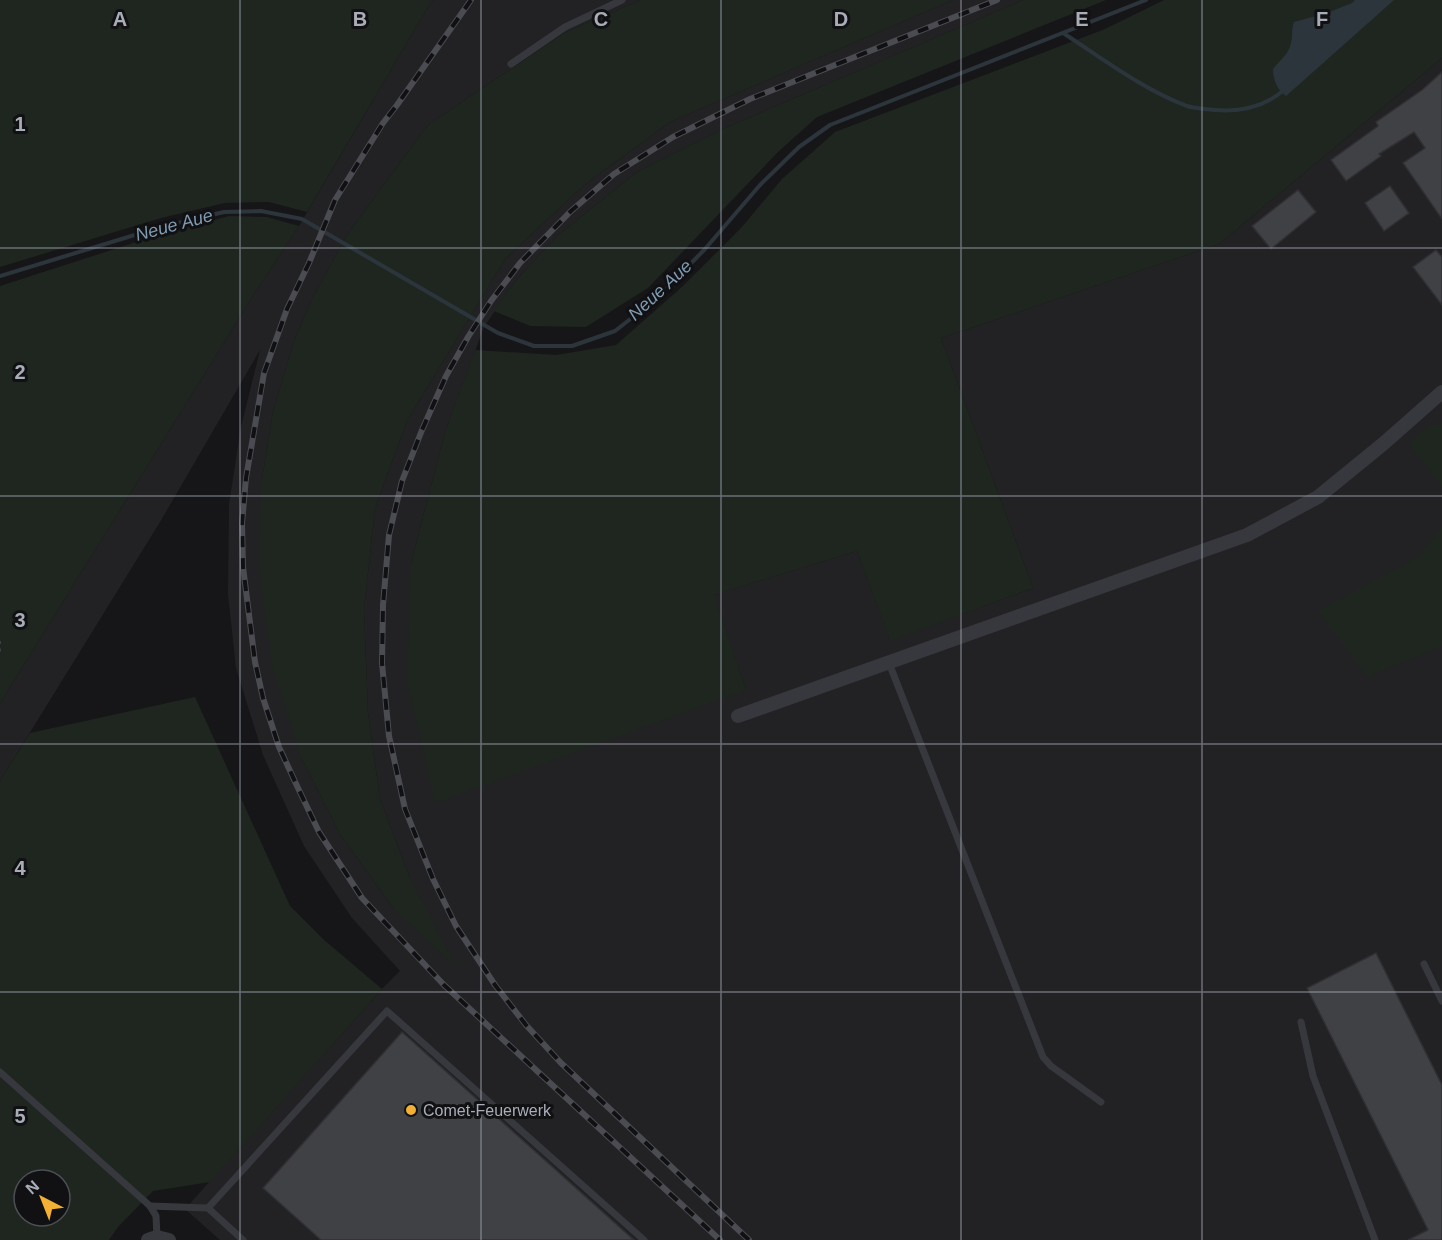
<svg xmlns="http://www.w3.org/2000/svg" width="1442" height="1240" font-family="Helvetica,sans-serif">
<rect width="100%" height="100%" fill="#161618"/>
<polygon fill="#222225" points="433,0 641,0 564,33 428,125 347,235 311,301 293,344 273,412 262,479 301,757 340,834 394,909 410,878 380,799 368,713 364,610 375,508 407,421 505,259 584,185 670,122 953,0 1023,0 725,128 637,172 557,236 517,279 484,327 445,432 411,564 746,690 713,595 857,551 890,640 1033,588 941,338 1219,244 1442,58 1442,1240 220,1240 185,1209 382,989 400,971 352,918 304,846 263,755 236,668 228,594 229,504 241,427 260,350 160,522 0,781 0,703 256,291 299,226 429,5"/>
<g fill="#1e261f" fill-rule="evenodd">
<polygon points="0,0 433,0 429,5 307,212 269,202 225,203 161,218 0,267"/>
<polygon points="641,0 953,0 670,122 584,185 505,259 407,421 375,508 364,610 368,713 380,799 410,878 456,967 394,909 340,834 301,757 271,661 259,562 262,479 273,412 293,344 311,301 347,235 428,125 564,33"/>
<polygon points="1023,0 1106,0 817,117 778,152 648,288 586,327 530,326 494,311 517,279 557,236 637,172 725,128"/>
<polygon points="1164,0 1442,0 1442,58 1219,244 941,338 1033,588 890,641 857,551 714,595 746,690 435,803 407,680 411,564 445,432 475,350 556,355 616,345 683,286 741,228 782,179 835,132 1105,29"/>
<polygon points="229,216 267,217 299,226 256,291 0,703 0,286 161,234"/>
<polygon points="1442,424 1442,486 1409,444 1430,425"/>
<polygon points="1442,527 1442,646 1368,677 1318,611 1418,557"/>
<path d="M 195,697 L 290,906 L 323,939 L 382,989 L 210,1182 L 153,1191 L 118,1227 L 109,1240 L 0,1240 L 0,781 L 30,733 ZM 24,1180 L 60,1180 L 60,1216 L 24,1216 Z"/>
</g>
<path fill="#2c353c" d="M 1355,0 L 1394,0 L 1286,96 C 1277,90 1273,79 1273,69 C 1280,60 1289,54 1291,43 C 1293,36 1291,30 1294,22 L 1327,13 L 1352,3 Z"/>
<g fill="none" stroke-linecap="round" stroke-linejoin="round">
<g stroke="#2c353c" stroke-width="4">
<path d="M 1063,33 C 1102,58 1142,89 1187,106 C 1193,108 1199,108 1205,109 C 1234,113 1262,109 1284,90"/>
<polyline points="0,276 161,227 224,212 261,211 302,219 498,333 534,346 572,346 615,331 656,299 705,249 760,185 799,147 830,125 1146,0"/>
</g>
</g>
<g fill="#404145" stroke="#303034" stroke-width="1.5">
<polygon points="1442,72 1442,219 1403,163 1425,148 1414,132 1379,154 1381,156 1346,181 1331,160 1378,126 1376,122 1422,90"/>
<polygon points="1390,186 1409,213 1384,231 1365,203"/>
<polygon points="1298,190 1316,212 1271,249 1252,226"/>
<polygon points="1436,250 1442,257 1442,305 1413,267"/>
<polygon points="1376,953 1442,1085 1442,1240 1408,1240 1428,1230 1307,988"/>
<polygon points="402,1032 411,1040 634,1240 321,1240 263,1188"/>
</g>
<g fill="none" stroke-linecap="round" stroke-linejoin="round">
<polyline stroke="#3d3f44" stroke-width="2" stroke-dasharray="3 4.5" stroke-linecap="butt" points="0,641 0,655"/>
<g stroke="#37383d" stroke-width="7">
<polyline points="511,64 565,27 622,0"/>
<polyline points="889,663 1043,1057 1051,1066 1101,1102"/>
<polyline points="1424,964 1442,1001"/>
<polyline points="1301,1022 1313,1076 1375,1240"/>
<polyline points="0,1072 150,1206 156,1216 157,1237"/>
<polyline points="150,1206 208,1208 387,1011 644,1240"/>
<polyline points="208,1208 243,1240"/>
</g>
<g stroke="#37383d" stroke-width="14">
<polyline points="738,716 1247,535 1318,497 1383,444 1442,392"/>
<polyline points="148,1240 157,1237 169,1240"/>
</g>
<g stroke="#4a4c52" stroke-width="6">
<g id="rail">
<polyline points="471,0 397,105 383,123 335,200 309,263 287,309 264,373 246,478 242,523 243,567 255,662 263,698 279,747 298,788 319,832 362,898 444,985 720,1240"/>
<polyline points="749,1240 561,1063 526,1025 495,985 456,926 433,879 405,809 389,736 382,663 383,605 389,535 402,481 422,430 446,376 468,337 491,301 520,263 571,211 614,174 673,137 750,99 997,0"/>
</g>
</g>
<use href="#rail" stroke="#111113" stroke-width="4" stroke-dasharray="11" stroke-linecap="butt"/>
</g>
<path fill="none" stroke="#a8adb8" stroke-width="1.5" stroke-opacity="0.55" d="M 240,0 L 240,1240M 481,0 L 481,1240M 721,0 L 721,1240M 961,0 L 961,1240M 1202,0 L 1202,1240M 0,248 L 1442,248M 0,496 L 1442,496M 0,744 L 1442,744M 0,992 L 1442,992"/>
<circle fill="#f2b134" stroke="#111113" stroke-width="2" cx="411" cy="1110" r="6"/>
<g text-anchor="middle" dominant-baseline="central" stroke-width="6" stroke-linejoin="round" paint-order="stroke">
<g font-size="16" fill="#a8adb8" stroke="#111113" text-anchor="start">
<text x="423" y="1110">Comet-Feuerwerk</text>
</g>
<g font-size="18" font-style="italic" fill="#7f9bb3" stroke="#111113">
<text transform="translate(174 225) rotate(-15)">Neue Aue</text>
<text transform="translate(660 290) rotate(-43)">Neue Aue</text>
</g>
</g>
<g font-size="20" text-anchor="middle" font-weight="bold" fill="#a8adb8" stroke="#111113" stroke-width="6" stroke-linejoin="round" paint-order="stroke">
<text x="120" y="26">A</text>
<text x="360" y="26">B</text>
<text x="601" y="26">C</text>
<text x="841" y="26">D</text>
<text x="1082" y="26">E</text>
<text x="1322" y="26">F</text>
<text x="20" y="131">1</text>
<text x="20" y="379">2</text>
<text x="20" y="627">3</text>
<text x="20" y="875">4</text>
<text x="20" y="1123">5</text>
</g>
<g transform="translate(42 1198) rotate(318)"><circle r="28" fill="#111113" stroke="#4d4f55" stroke-width="1.5"/>
<path d="M0-4.5L10 22L0 15L-10 22Z" fill="#f2b134"/>
<text y="-9" font-size="16" font-weight="bold" text-anchor="middle" fill="#a8adb8">N</text>
</g>
</svg>
